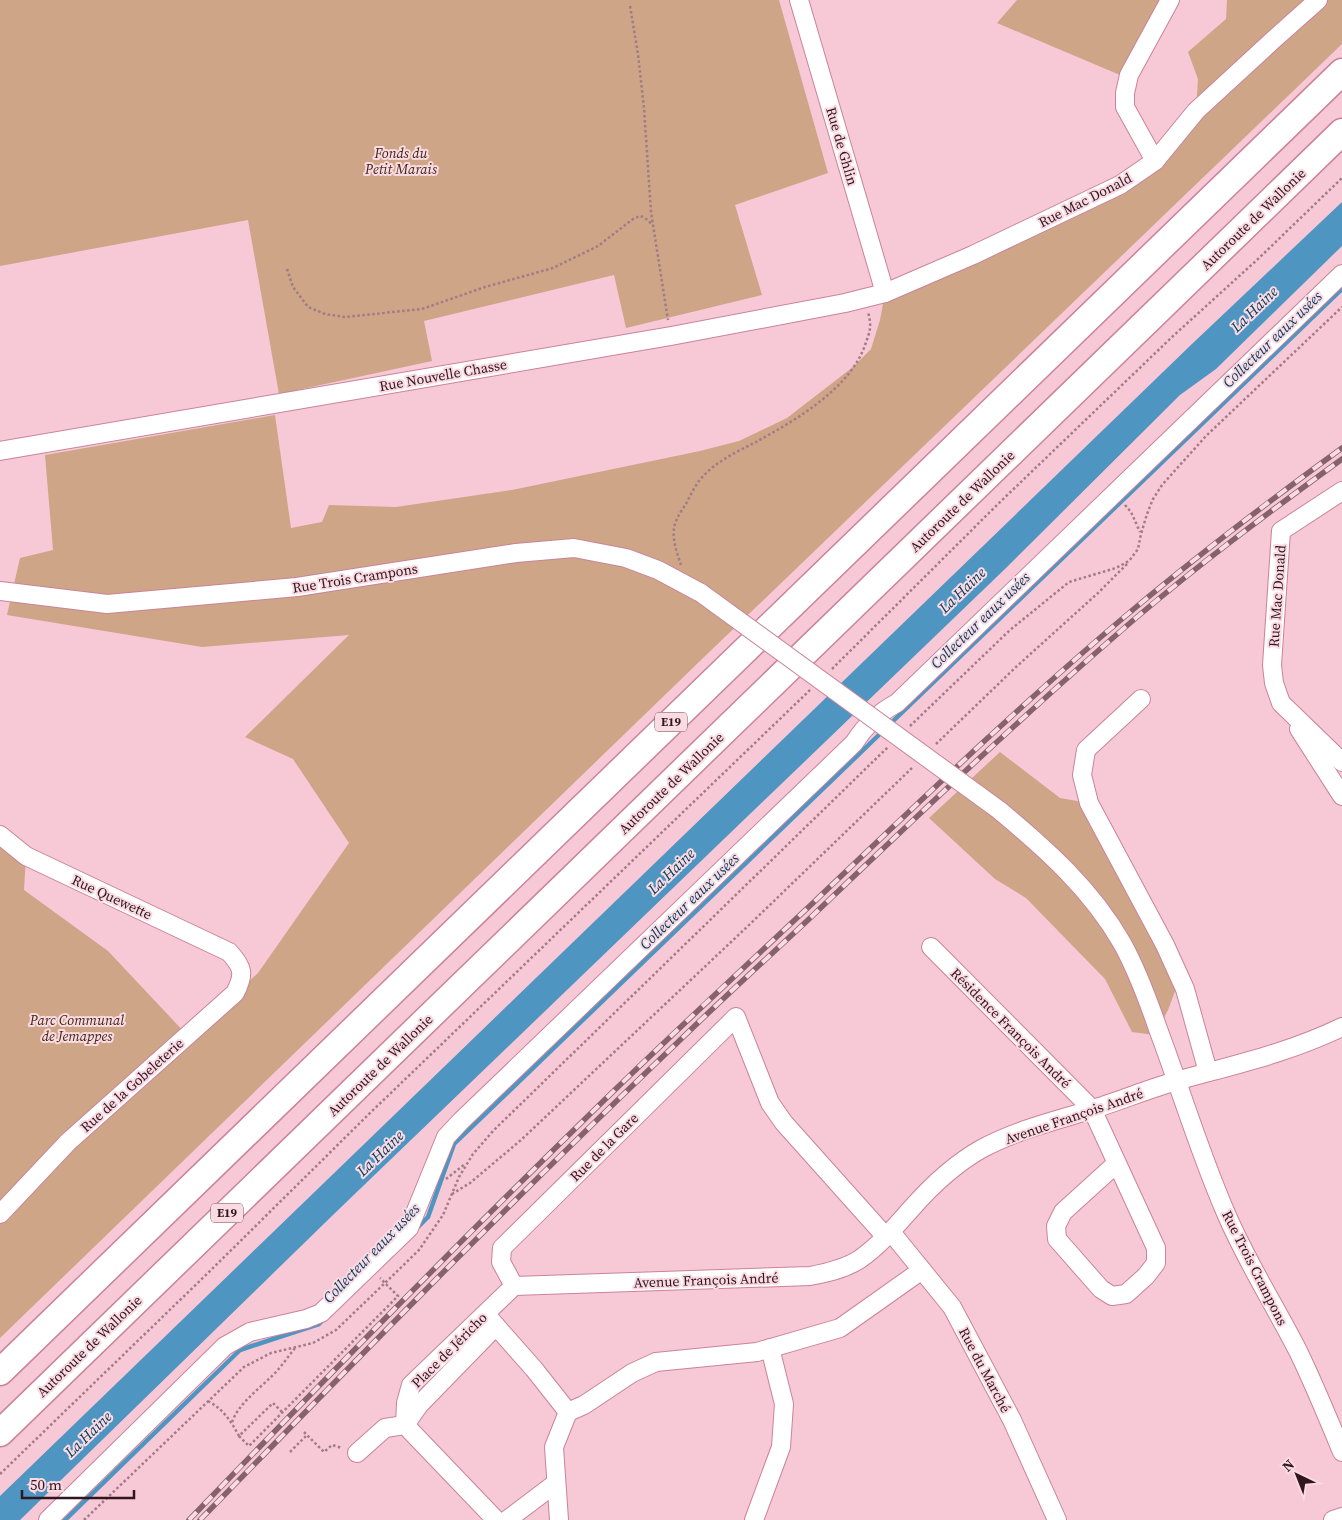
<svg xmlns="http://www.w3.org/2000/svg" width="1342" height="1520" font-family="'Source Serif 4',serif">
<rect width="100%" height="100%" fill="#f7c8d6"/>
<g fill="#cea586">
<polygon points="0,0 779,0 828,173 735,205 762,295 626,328 614,275 424,321 432,361 279,394 248,220 0,266"/>
<polygon points="1017,0 1163,0 1120,75 997,23"/>
<polygon points="1227,0 1342,0 1342,44 700,661 0,1338 0,1214 258,973 349,843 293,759 245,737 349,635 202,647 7,615 20,558 53,550 45,455 275,415 291,528 322,522 329,505 396,507 512,490 700,451 739,441 787,418 853,367 871,349 880,320 885,293 1120,185 1196,111 1198,79 1188,52 1226,19"/>
<polygon points="1000,752 1060,798 1089,803 1180,978 1168,1010 1155,1035 1132,1032 1105,979 1026,898 995,879 929,818"/>
<polygon points="0,835 26,856 24,890 108,951 187,1035 0,1208"/>
</g>
<polygon fill="#4f95c1" points="1342,202 1342,246 1216,369 1180,395 1006,568 335,1213 20,1520 0,1520 0,1496 1193,343"/>
<g fill="none" stroke-linecap="round" stroke-linejoin="round">
<g stroke="#4f95c1" stroke-width="4.5">
<polyline points="889,725 1342,289"/>
<polyline points="417,1228 428,1217 454,1144 884,730"/>
<polyline points="65,1520 240,1350 319,1324 324,1319"/>
</g>
<g stroke="#ca839a" stroke-width="20">
<g id="minor">
<polyline points="799,0 885,293"/>
<polyline points="1155,161 1125,107 1125,93 1129,75 1170,0"/>
<polyline points="0,451 671,336 845,303 885,293 973,255 1120,185 1155,161 1196,111 1272,41 1318,0"/>
<polyline points="1342,491 1281,531 1272,665 1274,683 1281,703 1342,762"/>
<polyline points="0,591 107,604 297,587 516,553 574,548 626,558 658,570 701,593"/>
<polyline points="1141,699 1086,750 1082,775 1089,803 1165,945 1185,989 1208,1072"/>
<polyline points="1299,729 1342,796"/>
<path d="M 999,810 C 1046,849 1091,889 1122,943 C 1137,970 1148,1000 1158,1029 C 1181,1090 1199,1151 1225,1211 C 1245,1259 1274,1304 1298,1351 C 1314,1384 1328,1418 1342,1452"/>
<path d="M 0,835 L 26,856 L 229,952 C 243,967 245,974 235,993 L 68,1142 L 0,1214"/>
<polyline points="931,947 1092,1109 1156,1248 1156,1263 1146,1276 1126,1294 1112,1296 1101,1289 1057,1239 1056,1226 1063,1212 1117,1163"/>
<polyline points="891,1232 952,1307 1012,1420 1057,1520"/>
<path d="M 514,1286 L 810,1276 C 826,1273 845,1269 860,1259 C 880,1245 895,1227 911,1209 C 932,1185 956,1163 983,1148 C 1017,1130 1054,1121 1090,1110 C 1120,1101 1150,1088 1180,1080 C 1237,1064 1288,1053 1342,1027"/>
<polyline points="514,1286 501,1262 502,1248 736,1017 770,1103 784,1123 886,1237"/>
<polyline points="489,1318 534,1369 568,1412"/>
<polyline points="357,1453 385,1428 405,1425 419,1405 496,1326"/>
<path d="M 48,1520 L 225,1346 L 250,1332 L 306,1319 L 321,1313 L 409,1228 L 446,1137 L 461,1121 L 854,743 C 864,727 880,712 897,703 L 1342,274"/>
<polyline points="496,1520 405,1425 406,1403 411,1385 514,1286"/>
<polyline points="507,1520 556,1483"/>
<polyline points="559,1520 554,1447 568,1412 584,1405 632,1373 656,1362 757,1352 840,1328 922,1270"/>
<polyline points="754,1520 781,1447 784,1404 770,1348"/>
<polyline points="1333,1520 1342,1517"/>
</g>
</g>
<g stroke="#ca839a" stroke-width="29">
<g id="highway">
<polyline points="0,1372 1342,72"/>
<polyline points="0,1433 1342,132"/>
</g>
</g>
<g stroke="#a17b87" stroke-width="2.5" stroke-dasharray="2.5 2.5" stroke-linecap="butt">
<polyline points="630,6 638,54 644,108 651,212 668,320"/>
<polyline points="287,269 293,287 308,307 325,314 345,317 422,309 485,287 553,268 598,246 633,219 640,216 645,218 653,225"/>
<polyline points="1125,505 1131,512 1140,532"/>
<path d="M 681,565 C 677,553 671,537 675,524 C 677,517 682,510 686,504 C 690,496 694,488 699,481 C 713,463 736,452 756,442 C 794,421 850,389 865,345 C 870,331 872,327 868,312"/>
<polyline points="832,669 998,504 1172,337 1258,259 1342,178"/>
<polyline points="910,726 1010,630 1069,582 1116,568 1129,561 1138,549 1141,534 1147,514 1153,499 1162,485 1206,436 1342,307"/>
<polyline points="936,744 1016,667 1098,593 1127,564"/>
<polyline points="446,1179 465,1164"/>
<polyline points="452,1194 470,1183 521,1140 748,926 913,767"/>
<path d="M 208,1401 C 223,1409 231,1421 239,1436 L 273,1403 L 283,1413"/>
<path d="M 232,1422 C 239,1403 258,1390 273,1375 C 281,1367 288,1357 295,1348"/>
<polyline points="304,1432 324,1452 332,1445 342,1448"/>
<polyline points="239,1436 249,1446 398,1296 380,1278"/>
<polyline points="290,1452 307,1435"/>
<polyline points="0,1474 210,1271 369,1114 810,690"/>
<polyline points="84,1520 244,1367 271,1353 313,1343 336,1330 385,1283 419,1250 443,1215 459,1177 473,1154 493,1131 888,747"/>
</g>
<use href="#minor" stroke="#fff" stroke-width="18"/>
<use href="#highway" stroke="#fff" stroke-width="26"/>
<g stroke="#86626e" stroke-width="5.5">
<g id="rail">
<path d="M 189,1520 C 319,1385 450,1251 584,1120 C 659,1046 737,974 814,902 C 919,802 1024,701 1135,608 C 1202,552 1272,499 1342,448"/>
<path d="M 200,1520 C 357,1359 514,1198 677,1043 C 720,1001 764,961 808,920 C 916,817 1024,714 1137,617 C 1203,561 1272,510 1342,459"/>
</g>
</g>
<use href="#rail" stroke="#fadae3" stroke-width="4" stroke-dasharray="11" stroke-linecap="butt"/>
<g stroke="#ca839a" stroke-width="20" stroke-linecap="butt">
<polyline id="minor-bridge" points="701,593 999,810"/>
</g>
<use href="#minor-bridge" stroke="#fff" stroke-width="18"/>
</g>
<g text-anchor="middle" dominant-baseline="central" stroke-width="4" stroke-linejoin="round" paint-order="stroke">
<g fill="#fadae3" stroke="#6d515a" stroke-width="1">
<rect x="655" y="712.5" width="32" height="19" rx="4"/>
<rect x="211" y="1203.5" width="32" height="19" rx="4"/>
</g>
<g font-size="12" font-weight="bold" fill="#311620">
<text x="671" y="722">E19</text>
<text x="227" y="1213">E19</text>
</g>
<g font-size="14" fill="#311620" stroke="#fadae3">
<text transform="translate(842 146) rotate(74)">Rue de Ghlin</text>
<text transform="translate(1085 200) rotate(-27)">Rue Mac Donald</text>
<text transform="translate(1253 219) rotate(-44)">Autoroute de Wallonie</text>
<text transform="translate(443 375) rotate(-10)">Rue Nouvelle Chasse</text>
<text transform="translate(962 501) rotate(-44)">Autoroute de Wallonie</text>
<text transform="translate(355 578) rotate(-9)">Rue Trois Crampons</text>
<text transform="translate(1277 596) rotate(-86)">Rue Mac Donald</text>
<text transform="translate(671 783) rotate(-44)">Autoroute de Wallonie</text>
<text transform="translate(112 897) rotate(25)">Rue Quewette</text>
<text transform="translate(1011 1028) rotate(45)">Résidence François André</text>
<text transform="translate(380 1065) rotate(-44)">Autoroute de Wallonie</text>
<text transform="translate(132 1085) rotate(-42)">Rue de la Gobeleterie</text>
<text transform="translate(1074 1116) rotate(-19)">Avenue François André</text>
<text transform="translate(604 1147) rotate(-45)">Rue de la Gare</text>
<text transform="translate(1255 1268) rotate(63)">Rue Trois Crampons</text>
<text transform="translate(706 1280) rotate(-2)">Avenue François André</text>
<text transform="translate(89 1346) rotate(-44)">Autoroute de Wallonie</text>
<text transform="translate(449 1350) rotate(-45)">Place de Jéricho</text>
<text transform="translate(985 1370) rotate(62)">Rue du Marché</text>
</g>
<g font-size="14" font-style="italic" fill="#3f2611" stroke="#fadae3">
<text x="401" y="153">Fonds du<tspan x="401" dy="16">Petit Marais</tspan></text>
<text x="77" y="1020">Parc Communal<tspan x="77" dy="16">de Jemappes</tspan></text>
</g>
<g font-size="15" font-style="italic" fill="#003b59" stroke="#fadae3">
<text transform="translate(1254 309) rotate(-44)">La Haine</text>
<text transform="translate(1272 339) rotate(-44)">Collecteur eaux usées</text>
<text transform="translate(962 590) rotate(-44)">La Haine</text>
<text transform="translate(980 620) rotate(-44)">Collecteur eaux usées</text>
<text transform="translate(671 871) rotate(-44)">La Haine</text>
<text transform="translate(689 901) rotate(-44)">Collecteur eaux usées</text>
<text transform="translate(380 1153) rotate(-44)">La Haine</text>
<text transform="translate(371 1253) rotate(-46)">Collecteur eaux usées</text>
<text transform="translate(88 1434) rotate(-44)">La Haine</text>
</g>
</g>
<g transform="translate(1297 1475) rotate(317)" stroke="#fadae3" stroke-width="4" paint-order="stroke">
<path d="M0-4L9 19L0 12L-9 19Z" fill="#311620"/>
<text y="-8" font-size="14" font-weight="bold" text-anchor="middle" fill="#311620">N</text>
</g>
<path d="M22 1490v8h112v-8" fill="none" stroke="#311620" stroke-width="2.5"/>
<text x="30" y="1490" font-size="15" fill="#311620" stroke="#fadae3" stroke-width="4" paint-order="stroke">50 m</text>
</svg>
